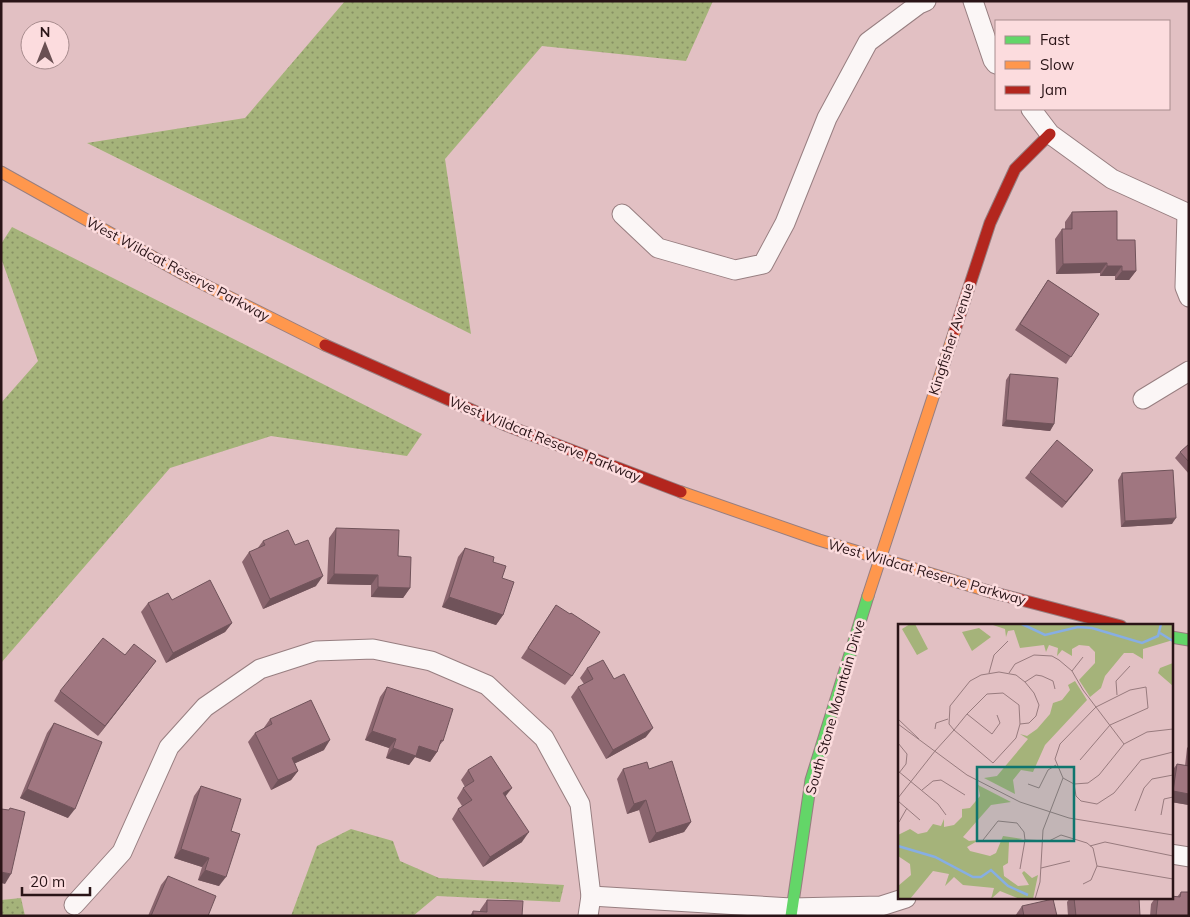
<svg xmlns="http://www.w3.org/2000/svg" width="1190" height="917" font-family="Mulish,sans-serif">
<defs>
<pattern id="grass-dots" width="8" height="8" patternUnits="userSpaceOnUse" patternTransform="scale(1.25)"><rect width="8" height="8" fill="#a5b37a"/><path d="M2 2h.1M6 6h.1" fill="none" stroke="#879063" stroke-width="1.8" stroke-linecap="round"/></pattern>
</defs>
<rect width="100%" height="100%" fill="#e2c0c3"/>
<g fill="url(#grass-dots)">
<polygon points="345,1 713,1 686,61 542,46 445,159 471,334 87,143 245,118"/>
<polygon points="12,227 422,434 407,456 271,436 170,468 1,663 1,403 38,361 1,258 1,244"/>
<polygon points="351,829 393,841 400,861 439,878 564,885 560,902 437,896 413,916 291,916 317,846"/>
<polygon points="21,898 25,916 1,916 1,900"/>
</g>
<g fill="none" stroke-linecap="round" stroke-linejoin="round">
<g stroke="#977e80" stroke-width="21">
<g id="street">
<polyline points="973,1 993,60 996,64"/>
<polyline points="1031,109 1050,134 1112,179 1189,214"/>
<polyline points="622,214 658,248 735,270 763,264 785,223 827,118 868,42 919,4 926,1"/>
<polyline points="1187,214 1185,287 1189,297"/>
<polyline points="1143,399 1189,371"/>
<polyline points="1171,854 1189,857"/>
<polyline points="591,896 791,908 881,906 906,898"/>
<polyline points="74,905 122,852 169,747 205,707 260,669 316,651 373,649 431,661 487,685 544,738 580,804 591,896 588,916"/>
</g>
</g>
<g stroke="#977e80" stroke-width="13">
<g id="fast">
<polyline points="1171,637 1189,640"/>
<polyline points="791,916 811,780 868,596"/>
</g>
</g>
<g stroke="#977e80" stroke-width="13">
<g id="slow">
<polyline points="1,172 185,275 325,345"/>
<polyline points="681,492 819,540 991,592"/>
<polyline points="868,596 955,330"/>
</g>
</g>
<g stroke="#977e80" stroke-width="13">
<g id="jam">
<polyline points="955,330 990,223 1015,169 1050,134"/>
<polyline points="325,345 508,426 681,492"/>
<polyline points="991,592 1121,626"/>
</g>
</g>
<use href="#street" stroke="#fbf6f6" stroke-width="19"/>
<use href="#fast" stroke="#63d668" stroke-width="11"/>
<use href="#slow" stroke="#ff974d" stroke-width="11"/>
<use href="#jam" stroke="#b3261e" stroke-width="11"/>
</g>
<g fill="#8a656e">
<polygon points="1072,212 1117,240 1136,271 1129,280 1115,280 1115,276 1100,276 1100,273 1056,274 1055,239 1062,229 1065,229 1065,222"/>
<polygon points="1048,280 1099,314 1066,364 1015,330"/>
<polygon points="1010,374 1054,424 1050,431 1002,426 1006,380"/>
<polygon points="1189,444 1189,474 1175,458 1180,452"/>
<polygon points="1093,470 1062,508 1025,478 1030,472"/>
<polygon points="1122,473 1172,524 1121,527 1118,480"/>
<polygon points="336,528 398,556 410,588 403,598 371,597 371,585 327,584 329,538"/>
<polygon points="263,541 295,545 316,586 263,609 242,562 249,552 257,549"/>
<polygon points="465,548 493,562 502,578 503,615 496,625 442,607 458,557"/>
<polygon points="172,600 232,623 225,632 166,663 141,612 148,603"/>
<polygon points="556,605 572,676 565,685 521,658"/>
<polygon points="125,655 156,661 98,736 54,701 60,691"/>
<polygon points="587,668 646,737 606,759 571,697 578,687 584,684 580,678"/>
<polygon points="387,687 443,741 439,746 437,752 430,762 415,757 409,765 386,758 389,748 365,740 380,697"/>
<polygon points="270,719 324,750 295,763 298,771 291,780 271,790 248,742 255,733 263,729"/>
<polygon points="54,723 68,818 20,798 47,733"/>
<polygon points="1189,746 1189,805 1171,802 1171,772 1177,764 1185,766 1187,748"/>
<polygon points="623,769 649,769 691,822 684,832 649,843 639,810 627,814 617,779"/>
<polygon points="468,770 506,796 522,842 483,867 452,819 458,809 462,806 457,798 463,788 465,787 461,780"/>
<polygon points="201,786 231,831 219,886 198,880 202,867 174,858 194,796"/>
<polygon points="168,876 208,916 148,916 161,885"/>
<polygon points="1181,892 1189,916 1150,916 1151,904 1155,898 1171,898 1177,897"/>
<polygon points="1070,898 1074,898 1140,916 1068,916 1067,902"/>
<polygon points="487,900 522,916 470,916 473,911 480,912 480,910"/>
<polygon points="1022,906 1057,916 1015,916"/>
</g>
<g fill="#70535a">
<polygon points="1107,263 1100,273 1056,274 1063,264"/>
<polygon points="1107,266 1122,266 1115,276 1100,276"/>
<polygon points="1122,271 1136,271 1129,280 1115,280"/>
<polygon points="1006,420 1054,424 1050,431 1002,426"/>
<polygon points="1093,470 1088,477 1062,508 1066,502"/>
<polygon points="1176,518 1172,524 1121,527 1125,521"/>
<polygon points="334,574 378,575 371,585 327,584"/>
<polygon points="323,576 316,586 263,609 270,599"/>
<polygon points="378,587 410,588 403,598 371,597"/>
<polygon points="449,597 503,615 496,625 442,607"/>
<polygon points="232,623 225,632 166,663 173,653"/>
<polygon points="156,661 149,670 98,736 105,726"/>
<polygon points="653,728 646,737 606,759 613,750"/>
<polygon points="372,731 396,739 389,748 365,740"/>
<polygon points="330,740 324,750 285,768 292,758"/>
<polygon points="419,746 437,752 430,762 415,757 409,765 386,758 393,748"/>
<polygon points="298,771 291,780 271,790 278,780"/>
<polygon points="512,788 505,797 503,793"/>
<polygon points="27,789 75,809 68,818 20,798"/>
<polygon points="1173,791 1189,794 1189,805 1171,802 1171,793"/>
<polygon points="646,800 639,810 627,814 634,804"/>
<polygon points="691,822 684,832 649,843 656,833"/>
<polygon points="529,832 522,842 483,867 490,857"/>
<polygon points="181,849 209,858 202,867 174,858"/>
<polygon points="205,870 226,877 219,886 198,880"/>
<polygon points="1,872 11,874 5,884 1,883"/>
</g>
<g fill="#a07680" stroke="#70535a">
<polygon points="1117,211 1117,240 1135,240 1136,271 1122,271 1122,266 1107,266 1107,263 1063,264 1062,229 1072,229 1072,212"/>
<polygon points="1048,280 1099,314 1071,357 1020,324"/>
<polygon points="1010,374 1058,378 1054,424 1006,420"/>
<polygon points="1057,440 1093,470 1066,502 1030,472"/>
<polygon points="1189,444 1189,462 1180,452"/>
<polygon points="1173,470 1176,518 1125,521 1122,473"/>
<polygon points="336,528 399,530 398,556 411,557 410,588 378,587 378,575 334,574"/>
<polygon points="288,530 295,545 308,540 323,576 270,599 249,552 265,545 263,541"/>
<polygon points="465,548 494,557 493,562 506,566 502,578 514,582 503,615 449,597"/>
<polygon points="210,580 232,623 173,653 148,603 168,593 172,600"/>
<polygon points="556,605 570,614 571,613 600,632 572,676 528,648"/>
<polygon points="103,638 125,655 134,644 156,661 105,726 60,691"/>
<polygon points="603,660 614,679 624,674 653,728 613,750 578,687 593,679 587,668"/>
<polygon points="387,687 453,709 443,741 441,740 437,752 419,746 416,756 393,748 396,739 372,731"/>
<polygon points="311,700 330,740 292,758 298,771 278,780 255,733 272,724 270,719"/>
<polygon points="54,723 102,742 75,809 27,789"/>
<polygon points="491,756 512,788 503,793 529,832 490,857 458,809 472,800 463,788 474,781 468,770"/>
<polygon points="672,761 691,822 656,833 646,800 634,804 623,769 647,762 649,769"/>
<polygon points="1177,764 1189,766 1189,794 1173,791"/>
<polygon points="201,786 241,799 231,831 240,834 226,877 205,870 209,858 181,849"/>
<polygon points="10,808 25,812 11,874 1,872 1,809 9,810"/>
<polygon points="168,876 216,896 208,916 151,916"/>
<polygon points="1181,892 1189,892 1189,916 1156,916 1158,898 1171,898 1171,896 1180,897"/>
<polygon points="1074,898 1139,898 1140,916 1076,916"/>
<polygon points="1053,899 1057,916 1023,916 1024,916 1022,906"/>
<polygon points="487,900 523,901 522,916 473,916 473,911 487,912"/>
</g>
<g text-anchor="middle" dominant-baseline="central" stroke-width="5" stroke-linejoin="round" paint-order="stroke">
<g font-size="14" fill="#2a1417" stroke="#fcdcde">
<text transform="translate(178 269) rotate(28)">West Wildcat Reserve Parkway</text>
<text transform="translate(951 339) rotate(-72)">Kingfisher Avenue</text>
<text transform="translate(545 439) rotate(22)">West Wildcat Reserve Parkway</text>
<text transform="translate(927 572) rotate(16)">West Wildcat Reserve Parkway</text>
<text transform="translate(835 707) rotate(-74)">South Stone Mountain Drive</text>
</g>
</g>
<g transform="translate(898 624)">
<rect width="275" height="275" fill="#e2c0c3"/>
<path d="M 92,0 L 275,0 L 275,16 L 245,25 L 245,35 L 235,29 L 226,29 L 207,52 L 203,64 L 192,73 L 181,56 L 197,39 L 197,28 L 191,22 L 181,21 L 174,25 L 174,32 L 164,26 L 159,32 L 160,24 L 151,21 L 148,28 L 146,21 L 122,24 L 116,6 L 110,7 L 108,13 L 107,5 ZM 177,57 L 189,76 L 147,121 L 135,148 L 123,146 L 115,156 L 117,170 L 86,154 L 99,152 L 130,115 L 122,110 L 129,112 L 139,105 L 152,90 L 155,79 L 164,76 L 172,66 L 170,61 ZM 80,161 L 113,178 L 93,181 L 65,213 L 71,217 L 81,216 L 69,223 L 72,227 L 92,232 L 98,229 L 105,212 L 125,215 L 111,218 L 110,239 L 105,242 L 106,252 L 120,262 L 131,261 L 124,249 L 126,247 L 134,254 L 140,251 L 135,275 L 122,275 L 102,267 L 93,275 L 96,264 L 65,261 L 56,253 L 47,262 L 51,250 L 35,247 L 12,275 L 0,275 L 0,262 L 13,251 L 12,240 L 0,232 L 0,211 L 12,205 L 20,210 L 29,208 L 35,200 L 43,202 L 46,195 L 46,203 L 56,201 L 64,193 L 64,185 L 72,184 L 82,172 Z" fill="#a5b37a"/>
<path d="M 12,0 L 17,0 L 30,25 L 19,31 L 4,5 ZM 240,0 L 255,0 L 255,7 L 247,14 L 234,11 ZM 81,4 L 93,13 L 74,27 L 64,8 ZM 275,39 L 275,62 L 260,49 L 262,44 Z" fill="#a5b37a"/>
<path fill="none" stroke="#87aee3" stroke-width="2.5" d="M 124,0 L 147,11 L 180,3 L 194,4 L 244,19 L 260,12 L 263,0M 262,9 L 275,17M 0,222 L 37,233 L 75,253 L 83,253 L 93,246 L 110,262 L 130,271"/>
<path fill="none" stroke="#987b7e" stroke-width="1" d="M 174,47 L 185,33M 91,49 L 96,31 L 110,17M 111,49 L 117,40 L 136,31 L 154,32 L 161,36 L 174,47 L 185,66 L 226,120M 127,58 L 138,51 L 144,52 L 155,57 L 157,65M 219,71 L 218,57 L 232,42M 69,90 L 94,110 L 102,99 L 99,91M 0,95 L 21,115M 0,100 L 69,151 L 122,178 L 171,194 L 275,211M 37,105 L 38,99 L 50,95M 0,119 L 9,130 L 8,140 L 1,149M 182,136 L 212,101 L 250,84 L 248,63 L 232,66 L 198,83 L 162,120 L 157,135 L 165,154 L 176,160 L 190,159 L 201,151 L 226,120 L 249,108 L 275,105M 0,147 L 40,180 L 48,191M 130,160 L 141,164 L 150,146 L 158,141M 176,160 L 178,172 L 183,177 L 199,180 L 216,169 L 243,136 L 275,128M 24,166 L 35,157 L 43,156 L 67,171M 0,174 L 37,127 L 56,106 L 69,90 L 89,70 L 105,69 L 121,81 L 122,100 L 118,114 L 95,139 L 56,106 L 51,100 L 52,82 L 72,57 L 83,51 L 101,48 L 118,51 L 127,58 L 136,69 L 141,81 L 138,92 L 131,99 L 122,100M 0,177 L 22,196M 237,187 L 246,164 L 254,155 L 275,151M 263,191 L 266,175 L 275,173M 1,198 L 9,184M 85,216 L 100,197 L 119,199 L 126,208 L 127,216 L 122,245M 127,216 L 151,217 L 163,211 L 189,219 L 195,224 L 199,242 L 193,256 L 185,260M 192,222 L 207,218 L 275,232M 199,242 L 275,255M 143,244 L 172,237M 37,275 L 60,275M 137,275 L 142,258 L 145,206 L 165,154"/>
<path fill="#0f766e" fill-opacity="0.15" stroke="#0f766e" stroke-width="2.5" d="M 79,143 L 176,143 L 176,217 L 79,217 Z"/>
<rect width="275" height="275" fill="none" stroke="#2a1417" stroke-width="2.5"/>
</g>
<rect width="1190" height="917" fill="none" stroke="#2a1417" stroke-width="5"/>
<rect x="995" y="20" width="175" height="90" fill="#fcdcde" stroke="#a88c8e"/>
<rect x="1005" y="36" width="25" height="8" fill="#63d668" stroke="#a88c8e"/>
<text x="1040" y="45" font-size="15" fill="#2a1417">Fast</text>
<rect x="1005" y="61" width="25" height="8" fill="#ff974d" stroke="#a88c8e"/>
<text x="1040" y="70" font-size="15" fill="#2a1417">Slow</text>
<rect x="1005" y="86" width="25" height="8" fill="#b3261e" stroke="#a88c8e"/>
<text x="1040" y="95" font-size="15" fill="#2a1417">Jam</text>
<g transform="translate(45 45)"><circle r="24" fill="#fcdcde" stroke="#a88c8e"/>
<path d="M0-4L9 19L0 12L-9 19Z" fill="#6a5053"/>
<text y="-8" font-size="14" font-weight="bold" text-anchor="middle" fill="#2a1417">N</text>
</g>
<path d="M22 887v8h68v-8" fill="none" stroke="#2a1417" stroke-width="2.5"/>
<text x="30" y="887" font-size="15" fill="#2a1417" stroke="#fcdcde" stroke-width="4" paint-order="stroke">20 m</text>
</svg>
